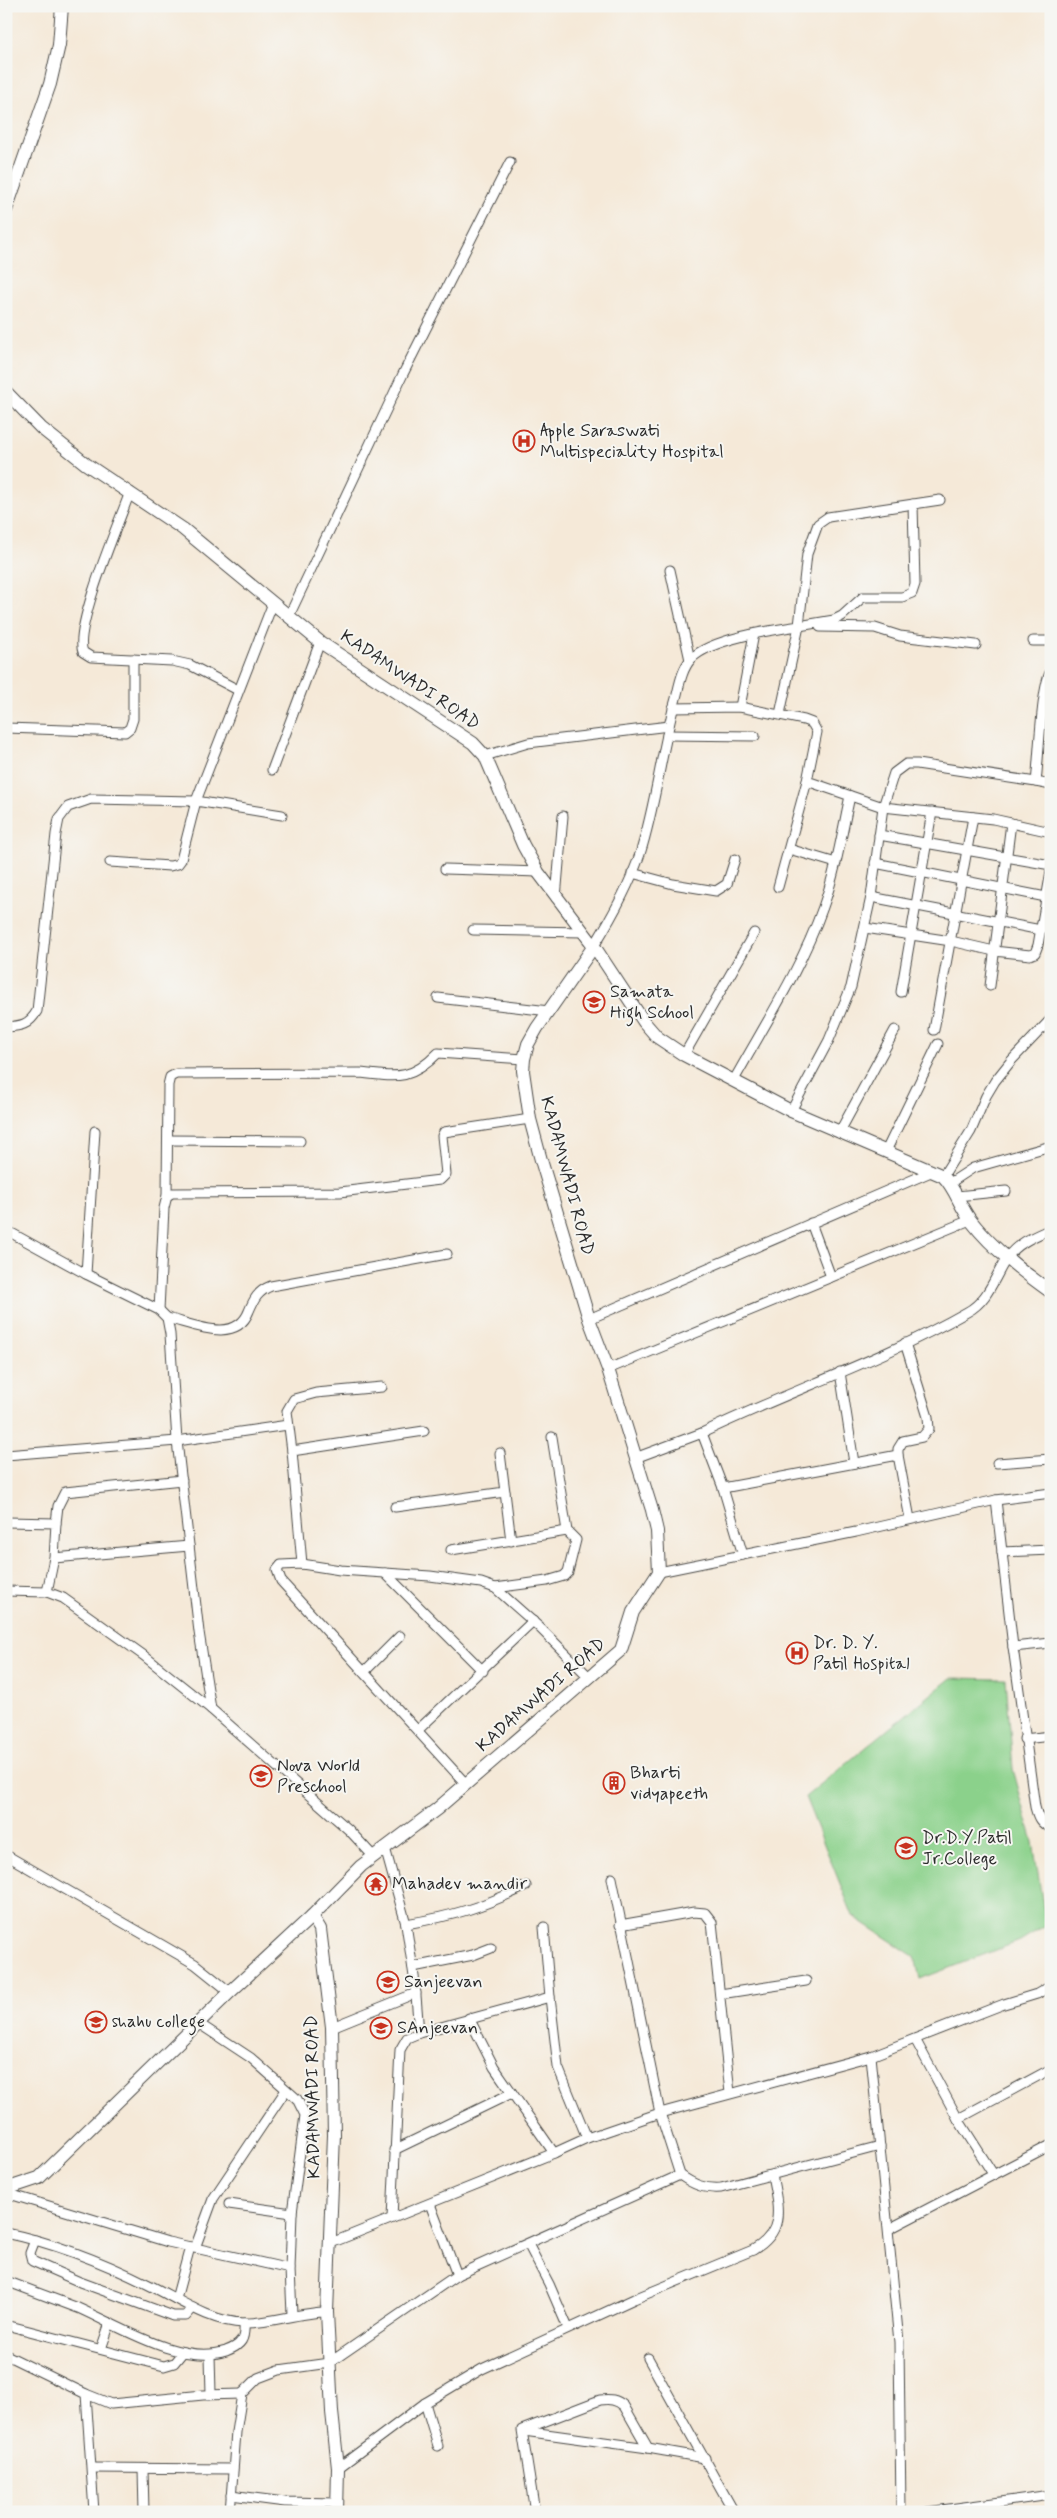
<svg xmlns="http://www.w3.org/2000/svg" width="1057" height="2518" font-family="Mynerve,sans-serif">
<rect width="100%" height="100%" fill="#f6f6f2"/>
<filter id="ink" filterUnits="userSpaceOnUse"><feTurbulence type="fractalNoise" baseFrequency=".02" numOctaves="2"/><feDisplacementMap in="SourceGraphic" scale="10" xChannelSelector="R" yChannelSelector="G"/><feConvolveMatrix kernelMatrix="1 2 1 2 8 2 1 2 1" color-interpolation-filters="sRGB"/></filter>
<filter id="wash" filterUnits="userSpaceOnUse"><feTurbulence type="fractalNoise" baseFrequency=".0096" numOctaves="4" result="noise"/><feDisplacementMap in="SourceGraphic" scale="20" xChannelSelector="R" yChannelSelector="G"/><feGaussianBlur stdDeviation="1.12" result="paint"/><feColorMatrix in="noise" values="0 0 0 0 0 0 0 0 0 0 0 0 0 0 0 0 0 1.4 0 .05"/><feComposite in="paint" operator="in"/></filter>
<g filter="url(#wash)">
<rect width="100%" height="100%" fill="#f5e9d8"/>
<polygon fill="#8bd18b" stroke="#5b7e5b" points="951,1678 1006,1679 1013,1769 1033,1842 1046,1925 1020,1941 920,1979 915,1957 853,1916 805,1797"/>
</g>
<g filter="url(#ink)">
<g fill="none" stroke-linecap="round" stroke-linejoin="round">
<g stroke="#494845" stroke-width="11">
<g id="street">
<path d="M 130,492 C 120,520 73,629 83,652 L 91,657 L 172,661 L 190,665 L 238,690"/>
<polyline points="670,570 690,660"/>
<polyline points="289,616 403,374 510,162"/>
<polyline points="799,626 834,620 842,616 863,597 902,597 912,593 915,584 913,504"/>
<polyline points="820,627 875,628 900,636 976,645"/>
<polyline points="1033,641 1051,641"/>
<path d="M 1051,671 C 1041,686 1039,760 1036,782 L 1051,785"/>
<polyline points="740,707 754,634"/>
<polyline points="673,708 740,707 804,720 812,723 817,732 807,781 883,807 993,819 1051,832"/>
<polyline points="780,714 799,626"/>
<polyline points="6,728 125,732 130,728 133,719 133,659"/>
<polyline points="667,735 755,736"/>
<polyline points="485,756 528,743 669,726"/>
<polyline points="272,770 320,642"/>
<polyline points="879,835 1051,865"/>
<polyline points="789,849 836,863"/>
<polyline points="110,862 170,866 178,864 181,860 196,801 273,603"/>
<polyline points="875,863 1051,898"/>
<polyline points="445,869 538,872"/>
<polyline points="632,873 673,884 716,891 727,884 735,859"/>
<polyline points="778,887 807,781"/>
<polyline points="871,897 1041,930"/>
<polyline points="556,898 563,816"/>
<polyline points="865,928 951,941 994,951 1030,955 1035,953 1038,945 1051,871"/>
<polyline points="473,930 583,932"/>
<path d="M 594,946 C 612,917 629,887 640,854 C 656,804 661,752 675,702 C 679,688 681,670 691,659 C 710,639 772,630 799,626 L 807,554 L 818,524 L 828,517 L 940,500"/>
<polyline points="990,986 1011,823"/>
<polyline points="901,992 932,812"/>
<polyline points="438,998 549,1011"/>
<path d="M 6,1027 C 21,1026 29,1025 37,1011 L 56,834 L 59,819 L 68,807 L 91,799 L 196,801 L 282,815"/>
<polyline points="934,1030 973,817"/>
<polyline points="684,1055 754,933"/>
<path d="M 734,1080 C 765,1024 801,969 823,907 C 836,871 842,833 850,796"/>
<polyline points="791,1111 829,1040 851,987 871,897 883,807 894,773 906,764 917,764 1036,782"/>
<polyline points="839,1133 895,1030"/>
<polyline points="168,1140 300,1141"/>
<polyline points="886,1151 938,1044"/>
<polyline points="943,1176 971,1131 986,1096 995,1081 1011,1061 1051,1019"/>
<polyline points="950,1183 973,1168 1051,1146"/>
<path d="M 167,1196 L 168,1085 L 170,1077 L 176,1074 L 360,1073 C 396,1077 411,1081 438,1053 L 524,1059"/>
<polyline points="957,1196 1006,1191"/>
<polyline points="811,1223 831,1277"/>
<polyline points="6,1230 86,1274 159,1310 167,1318 170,1334 177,1441 199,1632 211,1709 349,1830 374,1857"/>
<polyline points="86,1274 95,1131"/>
<polyline points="1042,1285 1051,1280"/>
<polyline points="159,1310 164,1208 167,1196 172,1193 340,1192 440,1180 446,1174 442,1136 444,1132 530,1119"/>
<path d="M 167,1318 C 193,1324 236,1345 249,1311 C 254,1299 258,1291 271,1286 L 447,1254"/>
<polyline points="589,1319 933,1171"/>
<polyline points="608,1369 970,1220"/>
<polyline points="840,1372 854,1463"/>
<path d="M 702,1433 C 789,1391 883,1360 967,1312 C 989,1300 994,1277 1007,1258 C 1017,1243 1035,1236 1051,1229"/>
<polyline points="292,1451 287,1411 294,1399 316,1393 382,1387"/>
<polyline points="6,1455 177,1441 288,1425"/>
<polyline points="898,1455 898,1449 903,1441 922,1437 929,1429 928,1417 905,1343"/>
<polyline points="635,1458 702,1433 723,1488 743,1555"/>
<polyline points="997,1463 1051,1459"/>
<polyline points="723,1488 898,1455 910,1519"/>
<polyline points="505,1492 511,1541"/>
<polyline points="996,1500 1013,1647"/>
<polyline points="395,1507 505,1492 500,1453"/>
<polyline points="6,1522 56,1523 54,1558 47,1592"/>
<polyline points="56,1523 58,1506 65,1492 182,1480"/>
<polyline points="451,1550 567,1531"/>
<polyline points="1002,1552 1051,1550"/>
<polyline points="54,1558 189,1546"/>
<polyline points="302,1564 292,1451 424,1431"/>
<polyline points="659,1572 856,1532 996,1500 1051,1493"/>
<polyline points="385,1573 483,1671"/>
<polyline points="495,1588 547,1581 564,1576 568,1572 576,1540 567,1531 552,1437"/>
<polyline points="6,1591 47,1592 63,1598 143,1655 211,1709"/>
<path d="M 1051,1643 L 1013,1647 L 1035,1807 C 1038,1818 1040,1823 1051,1828"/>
<polyline points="365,1671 400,1636"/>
<polyline points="418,1730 533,1621"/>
<polyline points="1024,1739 1051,1736"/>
<polyline points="466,1784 281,1581 277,1570 281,1565 302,1564 340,1570 430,1576 481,1583 495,1588 538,1626 590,1678"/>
<polyline points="385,1848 406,1924 415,1983 419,2033"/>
<polyline points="6,1855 195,1964 230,1992"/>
<polyline points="612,1878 660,2113 680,2175"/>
<path d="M 406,1924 C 453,1916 483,1907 526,1886"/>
<polyline points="620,1925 694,1912 705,1913 712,1922 730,2093"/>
<polyline points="544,1927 550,1997"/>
<polyline points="413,1967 473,1955 491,1948"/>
<polyline points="720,1994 806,1981"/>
<polyline points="469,2018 494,2067 554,2153"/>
<polyline points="198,2023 251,2058 297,2099 305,2115 292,2213 290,2269"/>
<polyline points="332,2027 416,1993"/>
<polyline points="915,2039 958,2119 993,2174"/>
<polyline points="871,2056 899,2342 901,2512"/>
<polyline points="958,2119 1051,2069"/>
<polyline points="394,2150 512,2093"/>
<polyline points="6,2193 168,2242 290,2269 292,2314"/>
<polyline points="229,2204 292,2213"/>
<polyline points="430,2204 457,2275"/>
<polyline points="392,2218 400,2050 407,2038 419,2033 550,1997 558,2067 587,2138"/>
<polyline points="889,2229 1051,2145"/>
<path d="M 6,2233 C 55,2243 105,2263 149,2285 C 178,2299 210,2322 244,2323 C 270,2324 299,2312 327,2312"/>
<polyline points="35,2240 30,2253 32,2261 80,2282 173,2316 186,2316 193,2308"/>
<polyline points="331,2243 554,2153 587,2138 660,2113 871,2056 1004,2004 1037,1994 1051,1986"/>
<polyline points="528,2244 549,2284 568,2328"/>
<polyline points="195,2248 213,2199 286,2090"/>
<path d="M 6,2281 C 30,2290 54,2299 78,2308 C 119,2326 181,2366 226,2351 C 242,2345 245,2339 244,2323"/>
<polyline points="176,2299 190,2247"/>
<polyline points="6,2325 164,2366 174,2363 183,2352"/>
<polyline points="101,2349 110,2323"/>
<polyline points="6,2355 86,2394 94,2512"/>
<polyline points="210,2355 211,2394"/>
<polyline points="648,2358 734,2512"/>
<polyline points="86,2394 111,2404 203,2395 242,2394"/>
<polyline points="425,2403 438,2446"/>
<polyline points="524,2431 648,2448"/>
<polyline points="92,2468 233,2469"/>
<path d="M 338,2468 L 425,2403 L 482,2369 L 634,2299 L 753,2250 C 786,2231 778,2207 772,2175"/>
<polyline points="143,2470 144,2512"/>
<polyline points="231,2495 285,2502 337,2503"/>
<path d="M 230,2512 L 236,2432 L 242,2394 L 258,2378 L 279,2370 L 329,2363 L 457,2275 L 680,2175 C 694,2185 704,2189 721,2188 L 880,2146"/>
<path d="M 535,2512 L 522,2430 L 600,2400 C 610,2399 616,2399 624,2406 L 648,2448 L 705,2458"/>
<polyline points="927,2512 1051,2495"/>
</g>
</g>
<g stroke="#494845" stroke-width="14">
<g id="secondary">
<polyline points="6,210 50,84 59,45 62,6"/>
<path d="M 6,392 L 41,428 L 86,464 L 183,529 L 320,642 L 473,743 L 485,756 L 523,845 L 538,872 L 594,946 L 644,1022 L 657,1037 L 684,1055 L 791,1111 L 943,1176 C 956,1189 960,1208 972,1222 C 993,1249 1023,1272 1051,1292"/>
<polyline points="312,1916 320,1929 332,2027 334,2135 327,2312 332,2412 338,2468 337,2512"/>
<polyline points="6,2189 39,2178 230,1992 312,1916 361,1866 437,1809 621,1650 633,1612 659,1572 657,1531 652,1510 608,1369 589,1319 541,1160 530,1119 523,1071 524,1059 528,1044 537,1028 594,946"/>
</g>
</g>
<use href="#street" stroke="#fff" stroke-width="9"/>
<use href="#secondary" stroke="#fff" stroke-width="12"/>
</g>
</g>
<defs>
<g id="hospital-ring" transform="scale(1.125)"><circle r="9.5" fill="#f6f6f2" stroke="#c8321e" stroke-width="1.5"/><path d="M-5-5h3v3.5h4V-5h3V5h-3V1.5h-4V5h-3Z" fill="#c8321e"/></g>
<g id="school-ring" transform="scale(1.125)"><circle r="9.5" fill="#f6f6f2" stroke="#c8321e" stroke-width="1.5"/><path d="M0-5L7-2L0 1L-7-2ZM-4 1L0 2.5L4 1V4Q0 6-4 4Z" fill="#c8321e"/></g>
<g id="building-ring" transform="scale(1.125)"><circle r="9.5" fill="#f6f6f2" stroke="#c8321e" stroke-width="1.5"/><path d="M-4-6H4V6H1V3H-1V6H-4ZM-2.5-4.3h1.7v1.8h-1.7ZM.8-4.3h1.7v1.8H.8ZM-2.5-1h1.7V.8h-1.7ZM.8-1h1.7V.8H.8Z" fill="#c8321e"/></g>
<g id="temple-ring" transform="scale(1.125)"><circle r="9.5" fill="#f6f6f2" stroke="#c8321e" stroke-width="1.5"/><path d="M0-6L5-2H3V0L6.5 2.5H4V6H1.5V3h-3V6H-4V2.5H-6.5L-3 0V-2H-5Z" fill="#c8321e"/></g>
<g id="university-ring" transform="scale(1.125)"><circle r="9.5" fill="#f6f6f2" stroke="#c8321e" stroke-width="1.5"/><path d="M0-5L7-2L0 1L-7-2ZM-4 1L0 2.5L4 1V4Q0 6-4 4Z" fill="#c8321e"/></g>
</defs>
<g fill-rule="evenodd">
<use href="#hospital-ring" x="524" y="441"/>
<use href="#school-ring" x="594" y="1002"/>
<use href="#hospital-ring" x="797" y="1653"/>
<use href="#school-ring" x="261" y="1776"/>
<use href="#building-ring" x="614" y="1783"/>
<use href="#school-ring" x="906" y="1848"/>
<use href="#temple-ring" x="376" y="1884"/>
<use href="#school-ring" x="388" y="1982"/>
<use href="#university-ring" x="96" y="2022"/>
<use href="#school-ring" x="381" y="2028"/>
</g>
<g text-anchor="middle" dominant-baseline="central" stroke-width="4" stroke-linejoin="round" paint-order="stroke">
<g font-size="18" fill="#2b2b2b" stroke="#f6f6f2" text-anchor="start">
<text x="540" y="431">Apple Saraswati<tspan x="540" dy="21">Multispeciality Hospital</tspan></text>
<text x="610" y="992">Samata<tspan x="610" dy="21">High School</tspan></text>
<text x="813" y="1643">Dr. D. Y.<tspan x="813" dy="21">Patil Hospital</tspan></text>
<text x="277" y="1766">Nova World<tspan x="277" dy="21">Preschool</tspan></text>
<text x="630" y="1773">Bharti<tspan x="630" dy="21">vidyapeeth</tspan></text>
<text x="922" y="1838">Dr.D.Y.Patil<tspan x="922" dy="21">Jr.College</tspan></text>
<text x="392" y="1884">Mahadev mandir</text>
<text x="404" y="1982">Sanjeevan</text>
<text x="112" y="2022">shahu college</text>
<text x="397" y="2028">SAnjeevan</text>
</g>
<g font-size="18" fill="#2b2b2b" stroke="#f6f6f2">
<text transform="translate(410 680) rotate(34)">KADAMWADI ROAD</text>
<text transform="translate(567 1176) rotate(75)">KADAMWADI ROAD</text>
<text transform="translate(541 1695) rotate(-41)">KADAMWADI ROAD</text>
<text transform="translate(313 2097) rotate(-91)">KADAMWADI ROAD</text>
</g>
</g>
<rect width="1057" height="2518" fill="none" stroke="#f6f6f2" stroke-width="25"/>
</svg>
